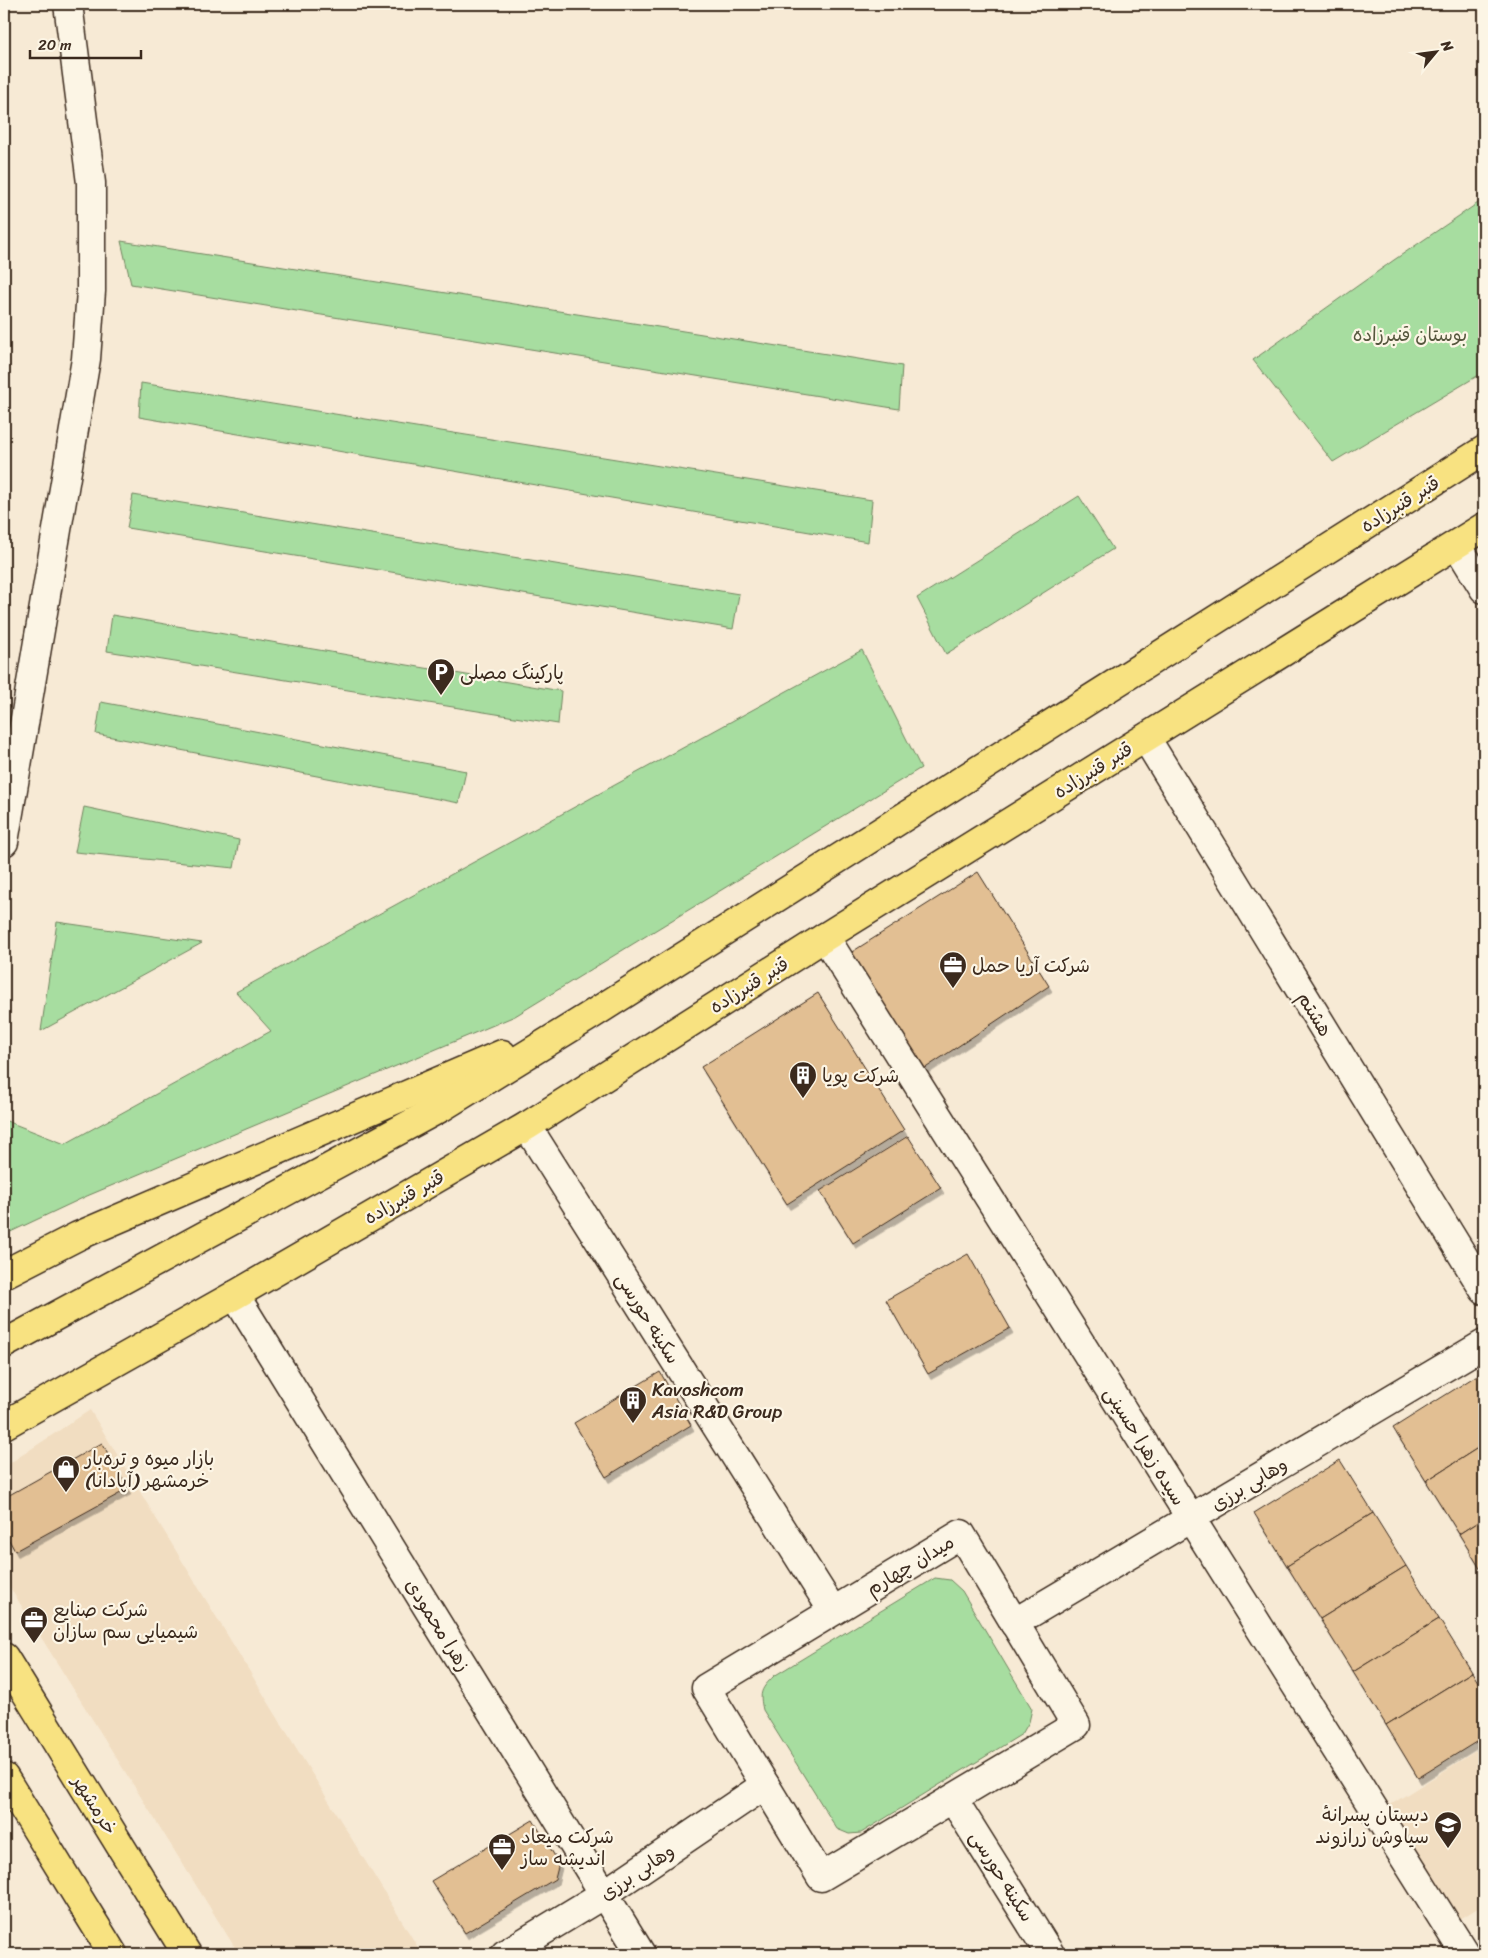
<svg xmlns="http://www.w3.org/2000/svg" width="1488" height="1958" font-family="Sriracha,'Playpen Sans Arabic',sans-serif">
<defs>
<filter id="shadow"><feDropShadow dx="3" dy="5.5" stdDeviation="0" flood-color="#0004"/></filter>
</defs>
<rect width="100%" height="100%" fill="#f7ead5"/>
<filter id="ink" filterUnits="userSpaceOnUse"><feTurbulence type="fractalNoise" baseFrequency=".02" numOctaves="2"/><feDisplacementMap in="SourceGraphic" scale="10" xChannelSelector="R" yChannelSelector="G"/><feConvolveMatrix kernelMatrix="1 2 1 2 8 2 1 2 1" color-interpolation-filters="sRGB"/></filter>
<g filter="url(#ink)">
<g fill="#f1ddc1">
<polygon points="90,1410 422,1954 239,1954 4,1578 4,1467"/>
<polygon points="1484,1746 1484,1904 1457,1921 1387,1807"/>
</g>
<g fill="#a7dda0" stroke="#71845f">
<polygon points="1484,199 1484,372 1333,462 1253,360 1394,260"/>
<polygon points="121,241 902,366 899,409 131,284"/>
<polygon points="141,383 872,500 868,542 139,417"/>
<polygon points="133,495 739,594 733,629 127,528"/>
<polygon points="1079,496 1113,549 946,654 917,598"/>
<polygon points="112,615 561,691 558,724 107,651"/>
<polygon points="862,650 921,768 515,1016 87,1196 4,1235 4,1120 65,1144 271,1031 236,992"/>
<polygon points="101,702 466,771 459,803 96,734"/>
<polygon points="84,807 239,840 234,868 75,852"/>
<polygon points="57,922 202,943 41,1031"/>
<path d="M 935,1578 L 950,1580 L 962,1591 L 1032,1709 L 1029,1722 L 1022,1734 L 861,1833 L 849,1834 L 837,1829 L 763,1710 C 759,1692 761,1689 774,1676 Z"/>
</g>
<g fill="#e2bf93" stroke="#3b2a1e" filter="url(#shadow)">
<polygon points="978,872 1049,986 918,1073 844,957"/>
<polygon points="818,993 904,1130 787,1204 701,1067"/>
<polygon points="908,1136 941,1188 853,1243 820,1191"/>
<polygon points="968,1254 1010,1328 928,1374 886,1300"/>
<polygon points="660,1372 691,1425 606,1477 574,1423"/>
<polygon points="1479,1374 1484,1383 1484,1444 1426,1481 1393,1428"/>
<polygon points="102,1443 128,1489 15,1551 4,1531 4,1498"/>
<polygon points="1484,1444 1484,1518 1459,1534 1426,1481"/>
<polygon points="1340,1460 1373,1513 1287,1566 1254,1513"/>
<polygon points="1373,1513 1406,1566 1320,1619 1287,1566"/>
<polygon points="1484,1518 1484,1575 1459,1534"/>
<polygon points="1406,1566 1439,1619 1353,1672 1320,1619"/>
<polygon points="1439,1619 1472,1672 1386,1725 1353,1672"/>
<polygon points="1472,1672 1484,1692 1484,1737 1418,1778 1386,1725"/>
<polygon points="533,1820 559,1863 555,1879 465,1933 431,1881"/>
</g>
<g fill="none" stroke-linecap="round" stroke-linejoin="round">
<g stroke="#3b2a1e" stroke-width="31">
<g id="minor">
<polyline points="1457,545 1484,589"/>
<polyline points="1146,738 1484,1290"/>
<polyline points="4,842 86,359 91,291 91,183 68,4"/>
<polyline points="825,937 1465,1954"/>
<polyline points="527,1126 833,1611"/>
<polyline points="235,1295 641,1954"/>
<polygon points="961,1534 1076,1725 821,1877 706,1688"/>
<polyline points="1014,1623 1484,1344"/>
<polyline points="953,1799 1050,1954"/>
<polyline points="505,1954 604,1894 765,1785"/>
</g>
</g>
<g stroke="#3b2a1e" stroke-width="31">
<g id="major">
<polyline points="4,1274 78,1236 502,1054"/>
<polyline points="4,1344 442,1107 588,1017 1484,450"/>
<polyline points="4,1425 235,1295 527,1126 825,937 1484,527"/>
<polyline points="4,1657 187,1954"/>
<polyline points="4,1777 113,1954"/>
</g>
</g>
<use href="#minor" stroke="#fcf5e5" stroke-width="28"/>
<use href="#major" stroke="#f8e281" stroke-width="28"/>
</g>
</g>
<defs>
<g id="parking-pin" transform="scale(1.4375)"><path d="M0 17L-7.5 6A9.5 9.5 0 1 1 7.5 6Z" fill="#3b2a1e" stroke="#fcf5e5"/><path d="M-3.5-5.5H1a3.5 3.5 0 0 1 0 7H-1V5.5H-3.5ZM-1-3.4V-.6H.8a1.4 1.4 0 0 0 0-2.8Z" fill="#fff"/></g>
<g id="office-pin" transform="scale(1.4375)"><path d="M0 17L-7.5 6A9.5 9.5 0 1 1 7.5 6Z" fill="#3b2a1e" stroke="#fcf5e5"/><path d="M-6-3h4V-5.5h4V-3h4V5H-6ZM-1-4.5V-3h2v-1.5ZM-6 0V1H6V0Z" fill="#fff"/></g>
<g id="building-pin" transform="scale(1.4375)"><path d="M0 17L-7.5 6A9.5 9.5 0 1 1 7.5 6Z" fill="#3b2a1e" stroke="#fcf5e5"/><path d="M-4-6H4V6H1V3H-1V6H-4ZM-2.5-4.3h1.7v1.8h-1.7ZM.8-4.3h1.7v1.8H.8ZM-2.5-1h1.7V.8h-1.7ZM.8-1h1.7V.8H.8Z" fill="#fff"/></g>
<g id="shop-pin" transform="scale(1.4375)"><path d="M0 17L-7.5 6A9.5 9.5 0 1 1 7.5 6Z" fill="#3b2a1e" stroke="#fcf5e5"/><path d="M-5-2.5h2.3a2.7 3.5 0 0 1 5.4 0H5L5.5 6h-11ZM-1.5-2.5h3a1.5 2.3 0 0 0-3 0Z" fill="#fff"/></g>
<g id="school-pin" transform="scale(1.4375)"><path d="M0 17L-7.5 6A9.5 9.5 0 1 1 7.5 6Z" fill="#3b2a1e" stroke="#fcf5e5"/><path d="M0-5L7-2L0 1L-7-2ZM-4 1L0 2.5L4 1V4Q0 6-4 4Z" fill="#fff"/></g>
</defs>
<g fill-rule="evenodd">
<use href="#parking-pin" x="441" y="672"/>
<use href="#office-pin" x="953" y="965"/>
<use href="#building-pin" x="803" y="1075"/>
<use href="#building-pin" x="633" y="1400"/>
<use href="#shop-pin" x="66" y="1469"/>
<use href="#office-pin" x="34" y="1620"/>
<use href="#school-pin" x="1448" y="1825"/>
<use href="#office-pin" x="502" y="1847"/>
</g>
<g text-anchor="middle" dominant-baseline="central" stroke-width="4.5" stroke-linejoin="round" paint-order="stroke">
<g font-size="19" fill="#56573e" stroke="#fcf5e5">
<text x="1410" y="334">بوستان قنبرزاده</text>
</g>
<g font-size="19" fill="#3b2a1e" stroke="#fcf5e5">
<text transform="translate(1400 504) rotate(-32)">قنبر قنبرزاده</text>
<text transform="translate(1093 770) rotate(-32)">قنبر قنبرزاده</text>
<text transform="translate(749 985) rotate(-32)">قنبر قنبرزاده</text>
<text transform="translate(1315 1014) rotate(59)">هشتم</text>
<text transform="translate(404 1197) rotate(-30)">قنبر قنبرزاده</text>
<text transform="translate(648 1318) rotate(58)">سکینه حورسی</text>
<text transform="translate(1145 1446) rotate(58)">سیده زهرا حسینی</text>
<text transform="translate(1249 1484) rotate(-31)">وهابی برزی</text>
<text transform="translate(910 1565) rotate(-31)">میدان چهارم</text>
<text transform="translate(438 1625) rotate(58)">زهرا محمودی</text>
<text transform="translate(95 1805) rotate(58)">خرمشهر</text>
<text transform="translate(637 1872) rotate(-34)">وهابی برزی</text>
<text transform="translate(1002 1876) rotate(58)">سکینه حورسی</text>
</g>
<g font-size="19" fill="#3b2a1e" stroke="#fcf5e5" text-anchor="start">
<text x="460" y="672">پارکینگ مصلی</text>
<text x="972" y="965">شرکت آریا حمل</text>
<text x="822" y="1075">شرکت پویا</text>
<text x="652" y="1389">Kavoshcom<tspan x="652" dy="22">Asia R&amp;D Group</tspan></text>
<text x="85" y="1458">بازار میوه و تره‌بار<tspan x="85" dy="22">خرمشهر (آپادانا)</tspan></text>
<text x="53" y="1609">شرکت صنایع<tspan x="53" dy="22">شیمیایی سم سازان</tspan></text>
<text x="1429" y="1814" text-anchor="end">دبستان پسرانهٔ<tspan x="1429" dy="22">سیاوش زرازوند</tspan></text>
<text x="521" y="1836">شرکت میعاد<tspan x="521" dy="22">اندیشه ساز</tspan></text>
</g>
</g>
<rect width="1488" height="1958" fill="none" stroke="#fcf5e5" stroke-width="20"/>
<rect x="10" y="10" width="1468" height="1938" fill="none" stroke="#3b2a1e" stroke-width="2" filter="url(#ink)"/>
<g transform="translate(1436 52) rotate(61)" stroke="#fcf5e5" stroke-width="4" paint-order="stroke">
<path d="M0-4L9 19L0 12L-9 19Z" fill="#3b2a1e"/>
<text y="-8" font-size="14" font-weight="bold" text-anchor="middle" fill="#3b2a1e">N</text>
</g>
<path d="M30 50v8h111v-8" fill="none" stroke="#3b2a1e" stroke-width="2.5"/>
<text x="38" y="50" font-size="15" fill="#3b2a1e" stroke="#fcf5e5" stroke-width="4" paint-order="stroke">20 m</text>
</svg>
